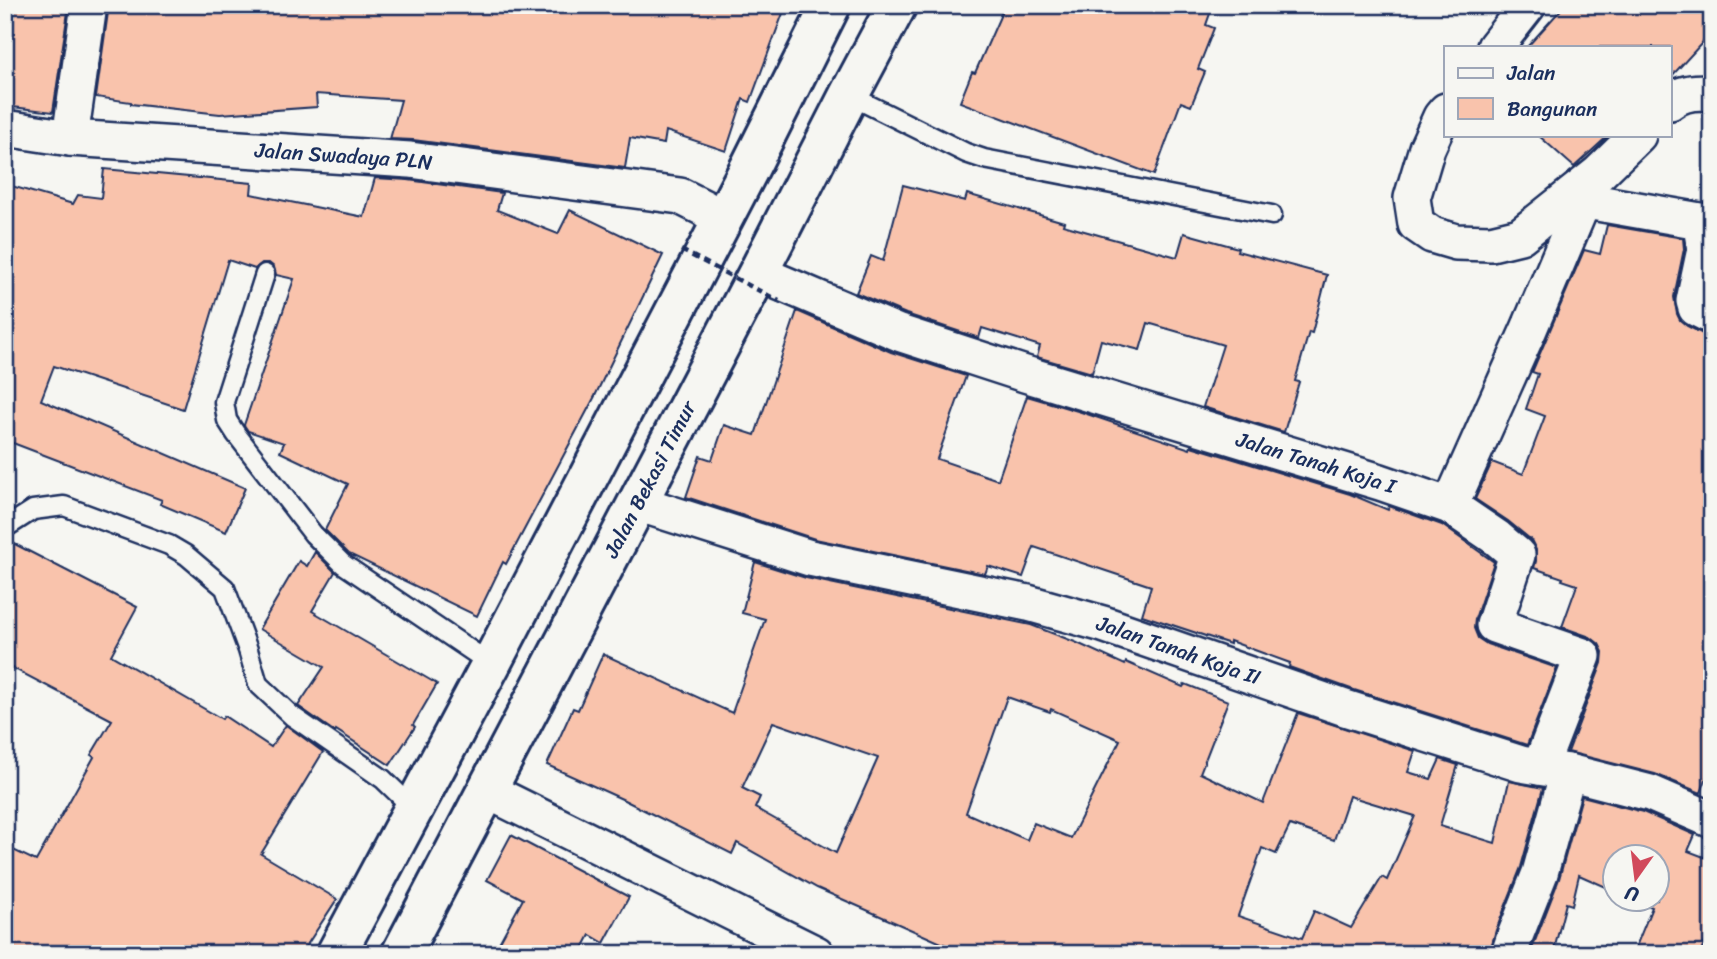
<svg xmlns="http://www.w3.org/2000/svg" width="1717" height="959" font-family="Sriracha,sans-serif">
<rect width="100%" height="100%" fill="#f6f6f2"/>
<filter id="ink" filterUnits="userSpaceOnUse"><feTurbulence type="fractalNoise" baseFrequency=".0143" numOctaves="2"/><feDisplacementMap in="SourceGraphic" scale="14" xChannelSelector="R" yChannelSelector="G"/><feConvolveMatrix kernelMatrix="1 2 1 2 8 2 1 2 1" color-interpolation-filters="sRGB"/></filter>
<g filter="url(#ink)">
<g fill="#f9c3ac" stroke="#1b2f5e" stroke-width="2" fill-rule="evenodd">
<polygon points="5,5 69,5 53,112 5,106"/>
<polygon points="109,5 786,5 750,102 743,99 726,151 666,131 664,144 630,138 625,168 413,140 390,139 401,100 316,94 317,107 220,114 131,104 131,102 96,97"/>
<polygon points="1005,5 1213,5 1206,25 1214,28 1198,69 1205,72 1191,106 1181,102 1154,175 960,102 972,72 975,73"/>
<polygon points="1565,5 1712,5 1712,32 1670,78 1670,47 1527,47"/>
<polygon points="1538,135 1609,135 1574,167"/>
<polygon points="104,169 252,183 251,194 364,217 375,178 408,180 502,193 497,210 558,234 570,210 663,255 595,396 506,564 503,562 477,616 349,554 325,530 348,484 280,452 284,443 248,431 244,425 294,279 276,275 274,267 269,263 262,263 255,269 228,260 183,409 54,366 41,400 245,488 226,532 160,504 162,500 5,440 5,184 73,204 78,195 101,198"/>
<polygon points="903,185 965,201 967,194 1064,222 1063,225 1177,257 1184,233 1238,248 1237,251 1327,275 1312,333 1309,332 1295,381 1299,382 1284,432 1203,407 1223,345 1220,344 1148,323 1140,350 1101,340 1092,373 1037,357 1040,346 982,328 979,338 906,314 856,293 871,256 883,261"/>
<polygon points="1607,225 1683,238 1684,249 1674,297 1677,314 1680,320 1687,326 1703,334 1712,336 1712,762 1701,793 1655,774 1568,752 1602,663 1603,652 1599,644 1590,637 1562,627 1577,585 1562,580 1563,578 1534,568 1536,561 1536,550 1531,540 1508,521 1475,499 1492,462 1523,474 1545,416 1526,409 1538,374 1532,372 1584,250 1600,254"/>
<polygon points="797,311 891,352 966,376 937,459 998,480 1027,396 1081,412 1190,449 1191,446 1350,494 1388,510 1389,506 1442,525 1494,562 1475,619 1474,628 1478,638 1487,644 1557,668 1527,745 1351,689 1289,667 1290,663 1230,641 1230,644 1142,615 1151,586 1034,547 1023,577 988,566 985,574 815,539 686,497 700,456 712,460 724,425 755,435"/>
<polygon points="5,539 137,607 111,655 222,719 224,716 271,747 286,725 323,752 261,854 337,899 301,954 5,954 5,846 36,861 94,757 91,755 112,720 5,664"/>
<polygon points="315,552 335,572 312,611 437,684 413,725 415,727 390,765 336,730 335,732 298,706 324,667 259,629 299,561 307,566"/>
<path d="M 755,562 L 806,578 L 1031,625 L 1075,642 L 1125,665 L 1126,662 L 1183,687 L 1185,684 L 1228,701 L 1200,773 L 1263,803 L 1298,713 L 1415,751 L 1408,772 L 1431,779 L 1440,759 L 1458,765 L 1440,826 L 1495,843 L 1509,781 L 1543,788 L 1521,867 L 1496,930 L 1489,954 L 966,954 L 817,888 L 737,843 L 732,854 L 622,799 L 547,765 L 573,708 L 578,710 L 603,654 L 732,713 L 765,619 L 742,613 ZM 1007,697 L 1050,712 L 1051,709 L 1120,740 L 1071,838 L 1034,823 L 1027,840 L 966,813 ZM 773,722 L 878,758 L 836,853 L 755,808 L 760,797 L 742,788 ZM 1349,796 L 1415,816 L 1387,880 L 1382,877 L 1351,928 L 1314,911 L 1302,938 L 1238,916 L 1262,848 L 1276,854 L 1290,825 L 1334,840 Z"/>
<polygon points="1582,796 1643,812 1695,835 1688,851 1712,860 1712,925 1700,954 1633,954 1652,907 1635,900 1657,900 1657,858 1615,858 1615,891 1579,875 1572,905 1566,903 1553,954 1530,954 1559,879"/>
<polygon points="511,835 629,897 604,943 590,935 580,954 493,954 523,899 487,880"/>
</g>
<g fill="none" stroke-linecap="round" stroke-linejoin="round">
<g stroke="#1b2f5e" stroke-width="23">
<g id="lane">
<polyline points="849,95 966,153 984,159 1272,215"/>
<polyline points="265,274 224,402 227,420 236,434 313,534 343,564 491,664"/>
<polyline points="5,528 33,510 64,506 169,545 186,555 225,588 248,650 258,684 292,716 383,779 414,809"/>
</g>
</g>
<g stroke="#1b2f5e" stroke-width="40">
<g id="street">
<polyline points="1495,47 1528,5"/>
<path d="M 1670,102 C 1681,93 1697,91 1712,93"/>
<polyline points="1446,111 1441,117 1427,148 1412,198 1416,224 1432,235 1456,242 1491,243 1520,236 1598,174 1638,135"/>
<path id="s1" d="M 5,128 L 70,138 L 410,160 L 680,196 L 704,208 L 721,222"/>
<polyline points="70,138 89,5"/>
<path id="s2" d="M 758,273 L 899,333 L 1025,374 L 1380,482 L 1450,506 L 1497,538 L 1517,555 L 1494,625 L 1583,656 L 1540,767"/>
<path id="s3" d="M 637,503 L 810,558 L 1028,603 L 1103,624 L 1345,708 L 1521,764 L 1568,772 L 1650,793 L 1712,820"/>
<polyline points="1450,506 1529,329 1579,211 1583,204 1592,202 1700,221 1705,249 1694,301 1696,308 1712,316"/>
<polyline points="486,790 816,954"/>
<polyline points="1509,954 1515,936 1540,873 1568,772"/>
</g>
</g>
<g stroke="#1b2f5e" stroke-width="44">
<g id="primary">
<polyline points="336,954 491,664 750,167 831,5"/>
<path id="s4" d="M 401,954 L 758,273 L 849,95 L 897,5"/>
</g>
</g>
<use href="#lane" stroke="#f6f6f2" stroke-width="18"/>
<use href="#street" stroke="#f6f6f2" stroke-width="35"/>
<use href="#primary" stroke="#f6f6f2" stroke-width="38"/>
<polyline stroke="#1b2f5e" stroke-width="4.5" stroke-dasharray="7 5" stroke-linecap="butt" points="681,250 779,301"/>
</g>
</g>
<g text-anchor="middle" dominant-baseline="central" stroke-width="5" stroke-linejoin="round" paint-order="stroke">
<g font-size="21" fill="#1b2f5e" stroke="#f6f6f2">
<text stroke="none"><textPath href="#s1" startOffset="340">Jalan Swadaya PLN</textPath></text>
<text stroke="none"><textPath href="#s2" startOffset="590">Jalan Tanah Koja I</textPath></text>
<text stroke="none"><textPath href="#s4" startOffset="536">Jalan Bekasi Timur</textPath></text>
<text stroke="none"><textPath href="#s3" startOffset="562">Jalan Tanah Koja II</textPath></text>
</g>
</g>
<rect width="1717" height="959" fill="none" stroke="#f6f6f2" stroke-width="28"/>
<rect x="14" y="14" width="1689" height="931" fill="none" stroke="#1b2f5e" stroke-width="2.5" filter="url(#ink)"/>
<rect x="1444" y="46" width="228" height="91" fill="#f6f6f2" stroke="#9ea6b7" stroke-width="2"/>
<rect x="1458" y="68" width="35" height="10" fill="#f6f6f2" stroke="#9ea6b7" stroke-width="2"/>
<text x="1507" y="80" font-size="21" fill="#1b2f5e">Jalan</text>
<rect x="1458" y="98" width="35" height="21" fill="#f9c3ac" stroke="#9ea6b7" stroke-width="2"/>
<text x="1507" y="116" font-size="21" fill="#1b2f5e">Bangunan</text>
<g transform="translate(1636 878) rotate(194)"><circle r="33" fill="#f6f6f2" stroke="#9ea6b7" stroke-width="2"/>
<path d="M0-5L12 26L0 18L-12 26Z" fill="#d1495b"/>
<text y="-10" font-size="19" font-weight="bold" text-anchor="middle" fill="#1b2f5e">U</text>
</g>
</svg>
